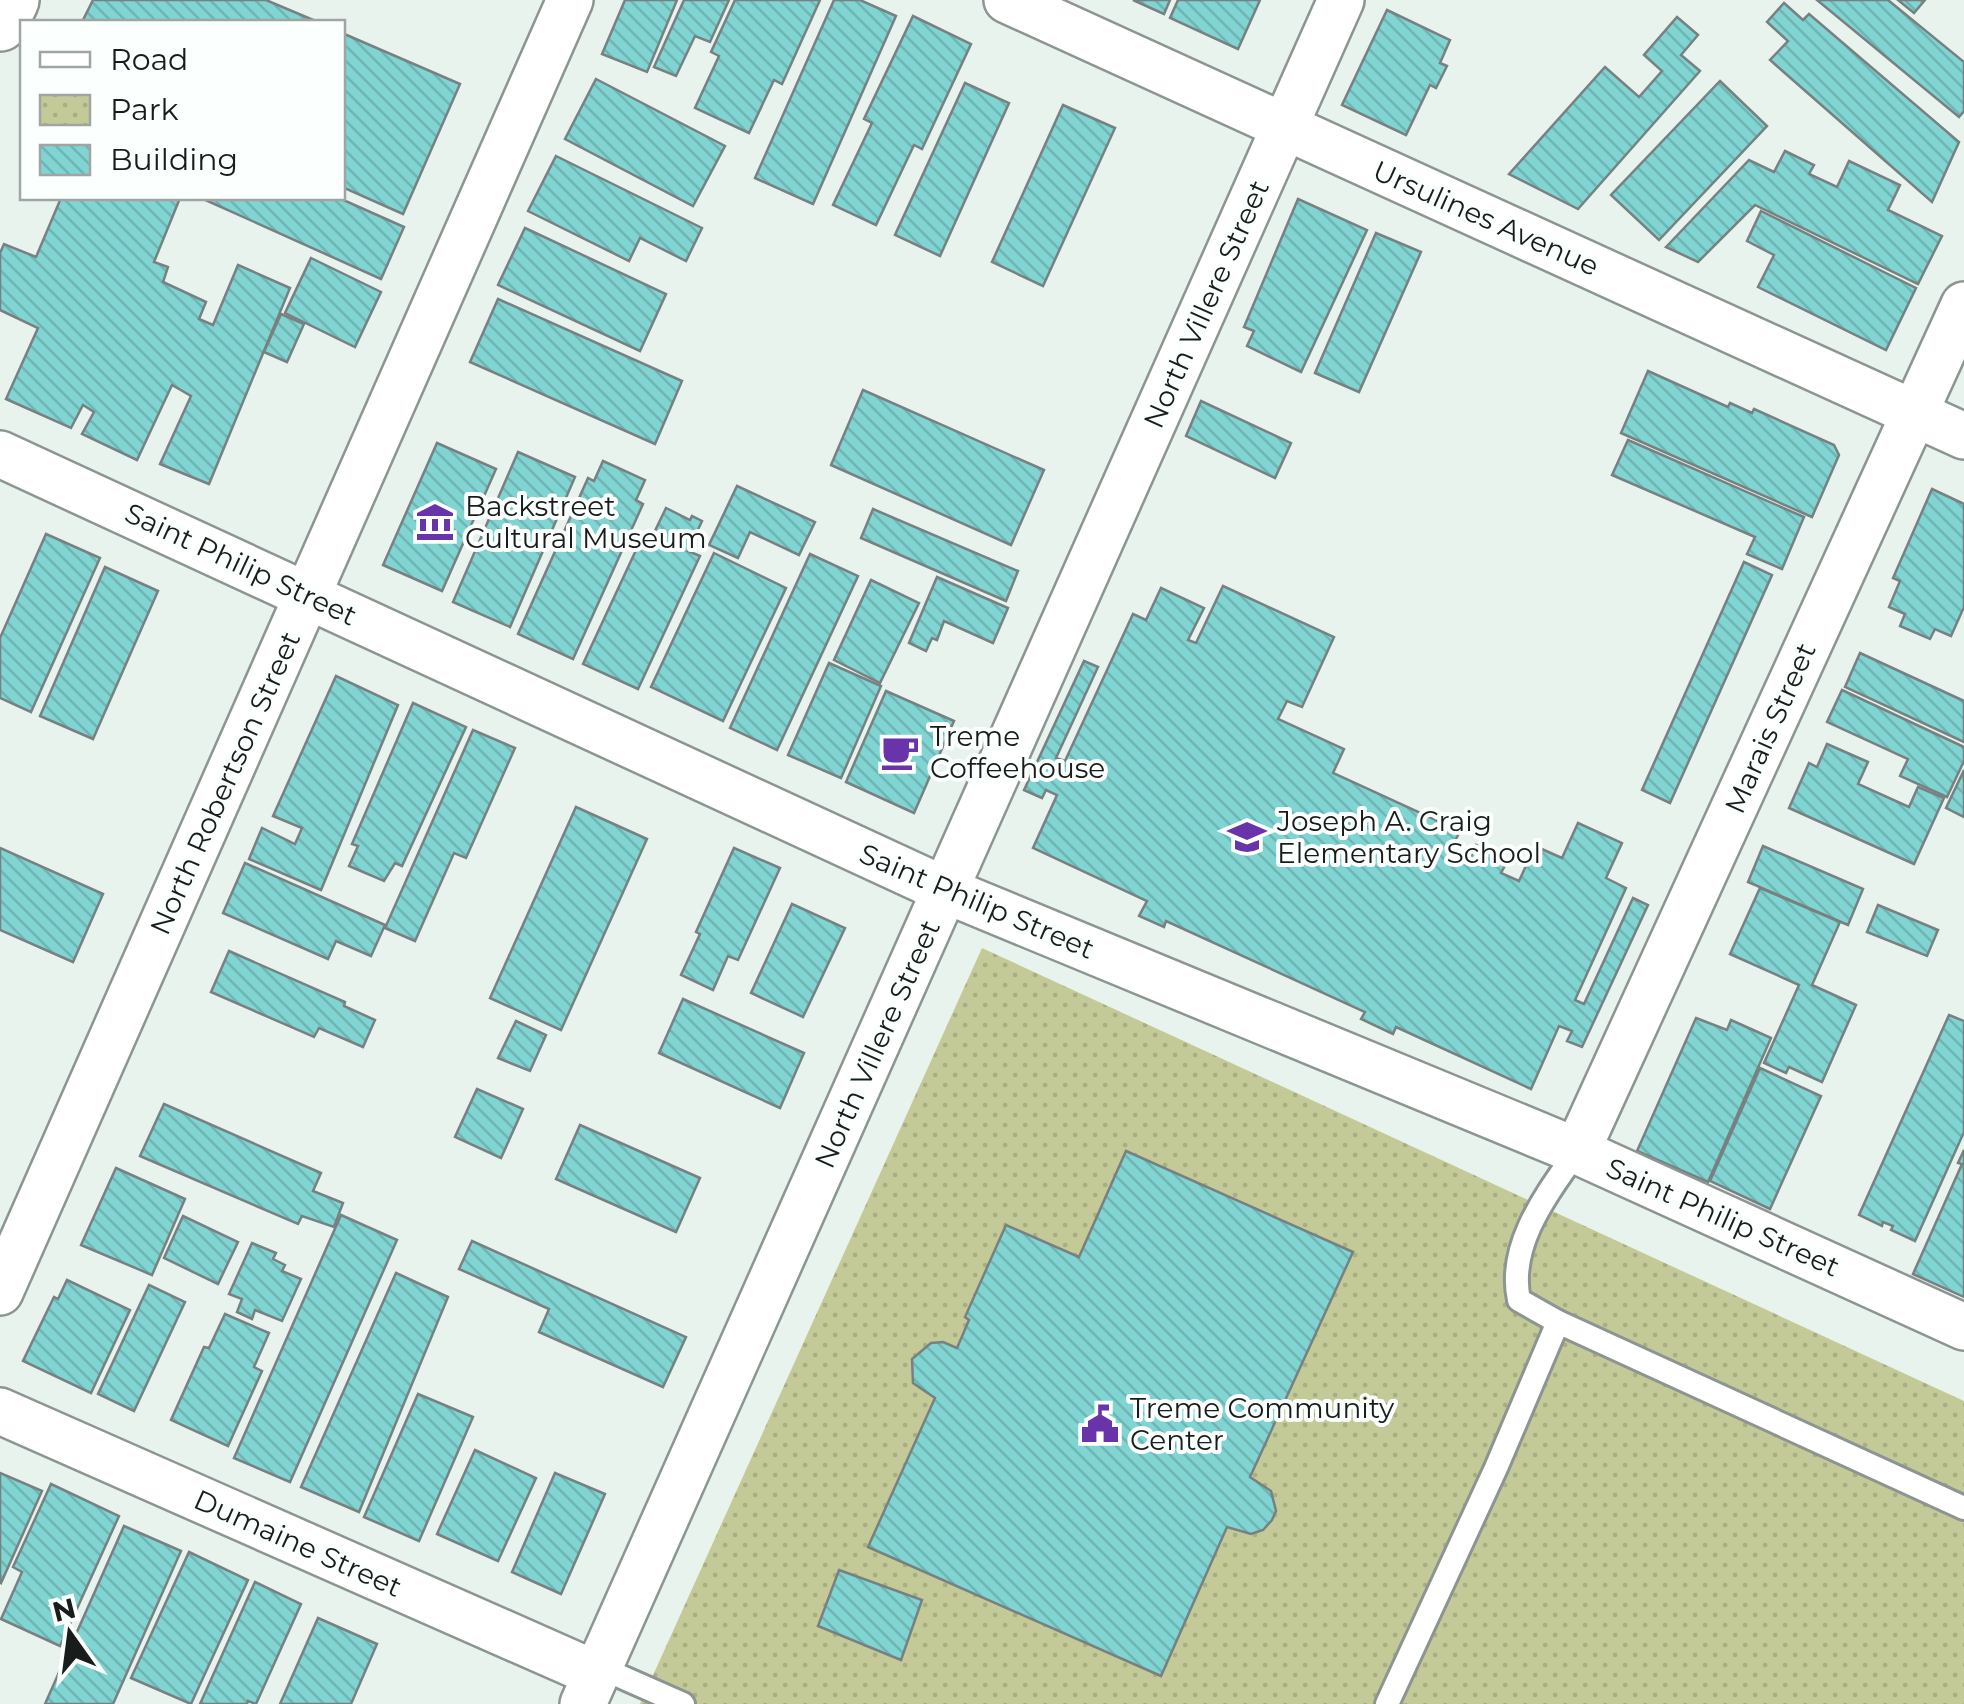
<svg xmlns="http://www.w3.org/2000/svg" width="1964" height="1704" font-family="Montserrat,sans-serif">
<defs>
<pattern id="park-dots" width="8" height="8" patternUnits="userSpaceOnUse" patternTransform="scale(2.5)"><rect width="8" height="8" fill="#c4ca97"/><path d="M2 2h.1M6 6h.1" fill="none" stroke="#a8ad82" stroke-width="1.8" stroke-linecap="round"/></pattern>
<pattern id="building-back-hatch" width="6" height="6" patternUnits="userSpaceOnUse" patternTransform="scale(2.5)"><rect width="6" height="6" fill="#80d4d2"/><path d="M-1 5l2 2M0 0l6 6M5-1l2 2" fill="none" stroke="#6eb5b4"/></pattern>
</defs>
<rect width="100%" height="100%" fill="#e9f3ee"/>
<polygon fill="url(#park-dots)" points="982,948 1964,1401 1964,1704 640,1704"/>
<g fill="url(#building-back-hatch)" stroke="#778181" stroke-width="2.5">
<polygon points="93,0 266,0 318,22 82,22"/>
<polygon points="625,0 677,0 647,72 602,54"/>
<polygon points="684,0 729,0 710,42 695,36 676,76 654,67"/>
<polygon points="735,0 820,0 782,84 774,80 749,133 695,108 719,56 711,52"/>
<polygon points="834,0 860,0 896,16 813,204 755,178"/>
<polygon points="1133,0 1170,0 1164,14"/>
<polygon points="1178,0 1260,0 1238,49 1170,18"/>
<polygon points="1817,0 1888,0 1964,62 1964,111 1959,117"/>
<polygon points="1898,0 1925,0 1914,13"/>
<polygon points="1784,3 1803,20 1809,14 1959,142 1932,202 1770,60 1788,41 1767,22"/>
<polygon points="1387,10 1450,40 1440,63 1447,66 1436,88 1430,85 1406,135 1342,105"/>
<polygon points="913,16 971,44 922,149 914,145 876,225 833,205 872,123 864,119"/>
<polygon points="1677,17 1698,35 1681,55 1700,71 1578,209 1509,174 1605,67 1639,97 1662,71 1644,55"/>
<polygon points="342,33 460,84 403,214 342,187"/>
<polygon points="596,79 725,146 693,206 565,139"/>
<polygon points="1720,81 1767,126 1659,240 1611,195"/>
<polygon points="965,83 1009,103 940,256 895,235"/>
<polygon points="1063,105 1115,128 1043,286 992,262"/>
<polygon points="1785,151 1814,165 1809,174 1837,187 1849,161 1900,185 1888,210 1942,236 1918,284 1755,205 1698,262 1666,247 1749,160 1774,172"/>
<polygon points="556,156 702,228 686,261 640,238 629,261 528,211"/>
<polygon points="61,198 180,198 154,262 168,267 163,282 206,302 199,319 213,325 238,265 290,288 209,484 160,464 191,396 172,385 137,460 82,434 94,412 83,405 71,428 6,399 38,328 0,310 0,253 4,244 36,257"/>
<polygon points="201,198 339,198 404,227 381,279"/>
<polygon points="1298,199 1367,230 1301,372 1247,346 1254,331 1244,327"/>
<polygon points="1761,211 1916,288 1886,350 1758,287 1774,255 1747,241"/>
<polygon points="525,228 666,294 640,351 498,285"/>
<polygon points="1376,233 1421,252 1359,392 1315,373"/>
<polygon points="311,258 381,292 355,347 285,313"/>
<polygon points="498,299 682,381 655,444 470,362"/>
<polygon points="281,314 304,324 287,362 264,352"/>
<polygon points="1648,371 1728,407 1730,403 1752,413 1754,409 1834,445 1839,455 1812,517 1621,433"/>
<polygon points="863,390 1044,470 1011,545 831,465"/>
<polygon points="1201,401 1291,443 1275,478 1186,436"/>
<polygon points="1628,440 1804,517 1782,569 1747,554 1755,537 1612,475"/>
<polygon points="437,443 496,469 442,591 383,565"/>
<polygon points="518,452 575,477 510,627 453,602"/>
<polygon points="603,461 645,480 636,500 643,504 573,659 518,634 588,478 594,481"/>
<polygon points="737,486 815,522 799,555 750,532 738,558 709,545"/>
<polygon points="1932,489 1964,504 1964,607 1951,636 1935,629 1930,639 1900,626 1905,614 1889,607 1900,581 1893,578"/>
<polygon points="666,508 690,520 692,516 702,521 688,551 700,556 638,689 583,664 644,533 652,537"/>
<polygon points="873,509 1018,571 1006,601 861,538"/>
<polygon points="46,534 100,558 31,712 0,698 0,638"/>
<polygon points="714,553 786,588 723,721 651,687"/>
<polygon points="810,554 858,576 777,750 730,728"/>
<polygon points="1744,562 1772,575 1670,803 1642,790"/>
<polygon points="105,567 158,591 93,739 40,716"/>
<polygon points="937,577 1008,608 993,643 944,621 937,640 932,638 926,651 909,643"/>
<polygon points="871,580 919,603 880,683 834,660"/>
<polygon points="1223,586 1334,637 1302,707 1287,701 1278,719 1344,749 1333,773 1460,831 1450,851 1469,860 1476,845 1508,860 1501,873 1519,881 1535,846 1562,858 1578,823 1622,843 1606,878 1626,888 1575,1000 1584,1004 1633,898 1648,905 1582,1047 1567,1041 1572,1031 1559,1026 1531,1089 1396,1027 1393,1034 1361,1019 1365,1012 1166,921 1164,927 1139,916 1147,901 1033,848 1057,795 1046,790 1042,798 1024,790 1084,661 1098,667 1056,758 1065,761 1133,614 1146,620 1161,588 1204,608 1188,640 1196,643"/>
<polygon points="1860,653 1964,701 1964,742 1845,687"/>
<polygon points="829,663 881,686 841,778 788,755"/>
<polygon points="336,676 398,705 321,890 249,859 262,828 295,844 302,828 273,816"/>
<polygon points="1842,690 1964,747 1964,761 1947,797 1900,776 1908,759 1827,722"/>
<polygon points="886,691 954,721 914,813 846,782"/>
<polygon points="413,703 466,727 402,866 395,863 384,881 349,866 358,846 352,844"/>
<polygon points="473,730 515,748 466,858 454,853 415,941 385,928"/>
<polygon points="1827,744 1868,762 1858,784 1909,807 1918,787 1944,798 1914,864 1789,808 1809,763 1817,767"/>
<polygon points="1964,770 1964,817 1946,808"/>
<polygon points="576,807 647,839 561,1030 490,998"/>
<polygon points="1763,846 1863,889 1848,925 1748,882"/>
<polygon points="0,848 103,894 73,962 0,930"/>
<polygon points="734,848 780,868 738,960 728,956 713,990 681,975 700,934 696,932"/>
<polygon points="245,863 385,925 371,956 336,941 328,959 223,913"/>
<polygon points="1760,888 1840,922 1812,985 1856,1005 1822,1082 1789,1067 1786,1073 1764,1063 1799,985 1730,954"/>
<polygon points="792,904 845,928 803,1017 751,993"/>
<polygon points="1878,905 1938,930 1927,956 1867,932"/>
<polygon points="229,951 345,1002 344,1006 375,1020 363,1047 319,1028 314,1037 211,992"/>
<polygon points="683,999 804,1053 780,1108 659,1053"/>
<polygon points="1949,1015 1964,1021 1964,1132 1915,1241 1891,1230 1893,1226 1883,1222 1882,1226 1859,1215"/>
<polygon points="1696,1018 1727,1030 1731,1020 1771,1038 1708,1182 1637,1151"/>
<polygon points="516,1021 546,1035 530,1071 498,1058"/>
<polygon points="1760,1068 1821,1096 1770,1209 1710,1181"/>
<polygon points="477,1089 523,1109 501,1158 455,1137"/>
<polygon points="164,1104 321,1173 313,1191 343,1203 334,1227 302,1216 298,1224 140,1156"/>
<polygon points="580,1125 700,1178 676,1232 556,1179"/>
<polygon points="1964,1150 1964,1297 1913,1274 1962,1164 1958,1163"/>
<polygon points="1126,1151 1353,1252 1250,1477 1271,1491 1276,1511 1272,1520 1263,1530 1251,1534 1227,1527 1161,1676 868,1547 935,1398 913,1383 912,1359 931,1343 943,1342 957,1348 969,1320 965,1317 1006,1225 1079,1257"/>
<polygon points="116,1168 185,1199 152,1275 81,1245"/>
<polygon points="341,1215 397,1240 290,1482 234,1458"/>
<polygon points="183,1216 238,1242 218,1284 164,1258"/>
<polygon points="472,1241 686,1337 663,1387 539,1332 549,1309 459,1269"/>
<polygon points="252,1243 276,1253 273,1259 285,1265 282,1271 301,1279 282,1321 255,1310 252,1319 237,1312 242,1299 229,1294"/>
<polygon points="396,1273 448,1297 359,1512 301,1487"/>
<polygon points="67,1280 130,1310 91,1393 23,1361 54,1297 58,1299"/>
<polygon points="149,1285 185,1302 134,1411 98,1394"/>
<polygon points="225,1314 269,1333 254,1367 262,1371 228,1446 171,1420 204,1347 209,1348"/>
<polygon points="418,1394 473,1417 419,1541 364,1517"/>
<polygon points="475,1450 536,1478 498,1561 437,1534"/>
<polygon points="0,1473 42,1491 1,1583 0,1582"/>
<polygon points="555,1473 605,1494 561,1594 512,1572"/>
<polygon points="51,1484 119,1516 60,1646 1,1619 22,1572 13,1567"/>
<polygon points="124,1526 181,1551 113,1704 45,1704"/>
<polygon points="189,1552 248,1580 191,1704 131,1678"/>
<polygon points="839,1570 922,1600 901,1660 818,1626"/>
<polygon points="255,1582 301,1604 256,1704 248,1701 247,1704 200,1704"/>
<polygon points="318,1618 377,1644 351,1704 280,1704"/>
</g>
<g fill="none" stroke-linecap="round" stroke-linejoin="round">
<g stroke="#8c9591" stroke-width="28">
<g id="service">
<path d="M 1577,1151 C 1547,1194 1507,1245 1519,1300 L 1558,1322 L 1964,1508"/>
<polyline points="599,1667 683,1704"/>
<polyline points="1387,1704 1496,1468 1558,1322"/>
</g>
</g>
<g stroke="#8c9591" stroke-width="50">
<g id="minor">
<polyline points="1007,0 1964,436"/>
<polyline points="0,454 945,890 1577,1151 1964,1327"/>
<polyline points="1577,1151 1964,305"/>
<polyline points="0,1292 570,0"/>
<polyline points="0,1411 596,1674"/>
<polyline points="583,1704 1341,0"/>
</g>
</g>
<g stroke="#8c9591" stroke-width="60">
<polyline id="motorway" points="0,23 11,0"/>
</g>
<use href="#service" stroke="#fff" stroke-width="22"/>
<use href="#minor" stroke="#fff" stroke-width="45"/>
<use href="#motorway" stroke="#fff" stroke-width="55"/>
</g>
<defs>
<g id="museum-bare" transform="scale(3)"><path d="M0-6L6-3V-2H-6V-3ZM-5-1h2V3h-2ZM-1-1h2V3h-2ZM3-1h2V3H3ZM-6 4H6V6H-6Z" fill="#6933aa" stroke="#fbfffd" stroke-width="2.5" paint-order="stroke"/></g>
<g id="cafe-bare" transform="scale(3)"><path d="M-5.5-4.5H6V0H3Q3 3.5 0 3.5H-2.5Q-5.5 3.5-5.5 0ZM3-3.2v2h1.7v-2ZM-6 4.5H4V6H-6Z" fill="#6933aa" stroke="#fbfffd" stroke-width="2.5" paint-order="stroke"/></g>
<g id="school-bare" transform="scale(3)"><path d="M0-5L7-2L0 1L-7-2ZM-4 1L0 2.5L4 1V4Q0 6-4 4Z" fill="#6933aa" stroke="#fbfffd" stroke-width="2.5" paint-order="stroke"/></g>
<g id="civic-bare" transform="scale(3)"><path d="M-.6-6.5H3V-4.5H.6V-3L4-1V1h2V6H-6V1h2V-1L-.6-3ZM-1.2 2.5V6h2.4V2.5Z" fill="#6933aa" stroke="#fbfffd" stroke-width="2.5" paint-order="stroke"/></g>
</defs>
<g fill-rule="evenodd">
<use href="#museum-bare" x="435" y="522"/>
<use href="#cafe-bare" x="900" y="752"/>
<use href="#school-bare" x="1247" y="837"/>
<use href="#civic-bare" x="1100" y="1424"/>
</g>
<g text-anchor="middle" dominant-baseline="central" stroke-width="8" stroke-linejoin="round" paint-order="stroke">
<g font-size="28" fill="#181c1a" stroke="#fbfffd">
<text transform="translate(1486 218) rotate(24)">Ursulines Avenue</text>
<text transform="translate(1206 304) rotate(-66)">North Villere Street</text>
<text transform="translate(241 564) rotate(25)">Saint Philip Street</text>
<text transform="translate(1770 728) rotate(-66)">Marais Street</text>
<text transform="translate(225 783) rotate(-66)">North Robertson Street</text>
<text transform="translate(977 901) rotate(23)">Saint Philip Street</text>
<text transform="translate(877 1044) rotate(-66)">North Villere Street</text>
<text transform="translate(1723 1217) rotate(24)">Saint Philip Street</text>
<text transform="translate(298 1543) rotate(24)">Dumaine Street</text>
</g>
<g font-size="28" fill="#181c1a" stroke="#fbfffd" text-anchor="start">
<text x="465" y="506">Backstreet<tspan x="465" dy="32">Cultural Museum</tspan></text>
<text x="930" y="736">Treme<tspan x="930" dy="32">Coffeehouse</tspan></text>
<text x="1277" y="821">Joseph A. Craig<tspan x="1277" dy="32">Elementary School</tspan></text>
<text x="1130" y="1408">Treme Community<tspan x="1130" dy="32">Center</tspan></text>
</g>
</g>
<rect x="20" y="20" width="325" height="180" fill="#fbfffd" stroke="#a0a4a2" stroke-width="2.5"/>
<rect x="40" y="52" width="50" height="15" fill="#ffffff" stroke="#a0a4a2" stroke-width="2.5"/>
<text x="110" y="70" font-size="30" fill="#181c1a">Road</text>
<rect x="40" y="95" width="50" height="30" fill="url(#park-dots)" stroke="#a0a4a2" stroke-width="2.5"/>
<text x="110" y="120" font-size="30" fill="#181c1a">Park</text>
<rect x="40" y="145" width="50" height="30" fill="url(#building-back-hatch)" stroke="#a0a4a2" stroke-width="2.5"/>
<text x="110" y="170" font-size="30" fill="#181c1a">Building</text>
<g transform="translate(70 1634) rotate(346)" stroke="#fbfffd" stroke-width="8" paint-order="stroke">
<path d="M0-8L18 38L0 25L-18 38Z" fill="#181c1a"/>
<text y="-15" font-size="28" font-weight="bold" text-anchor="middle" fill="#181c1a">N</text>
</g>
</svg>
